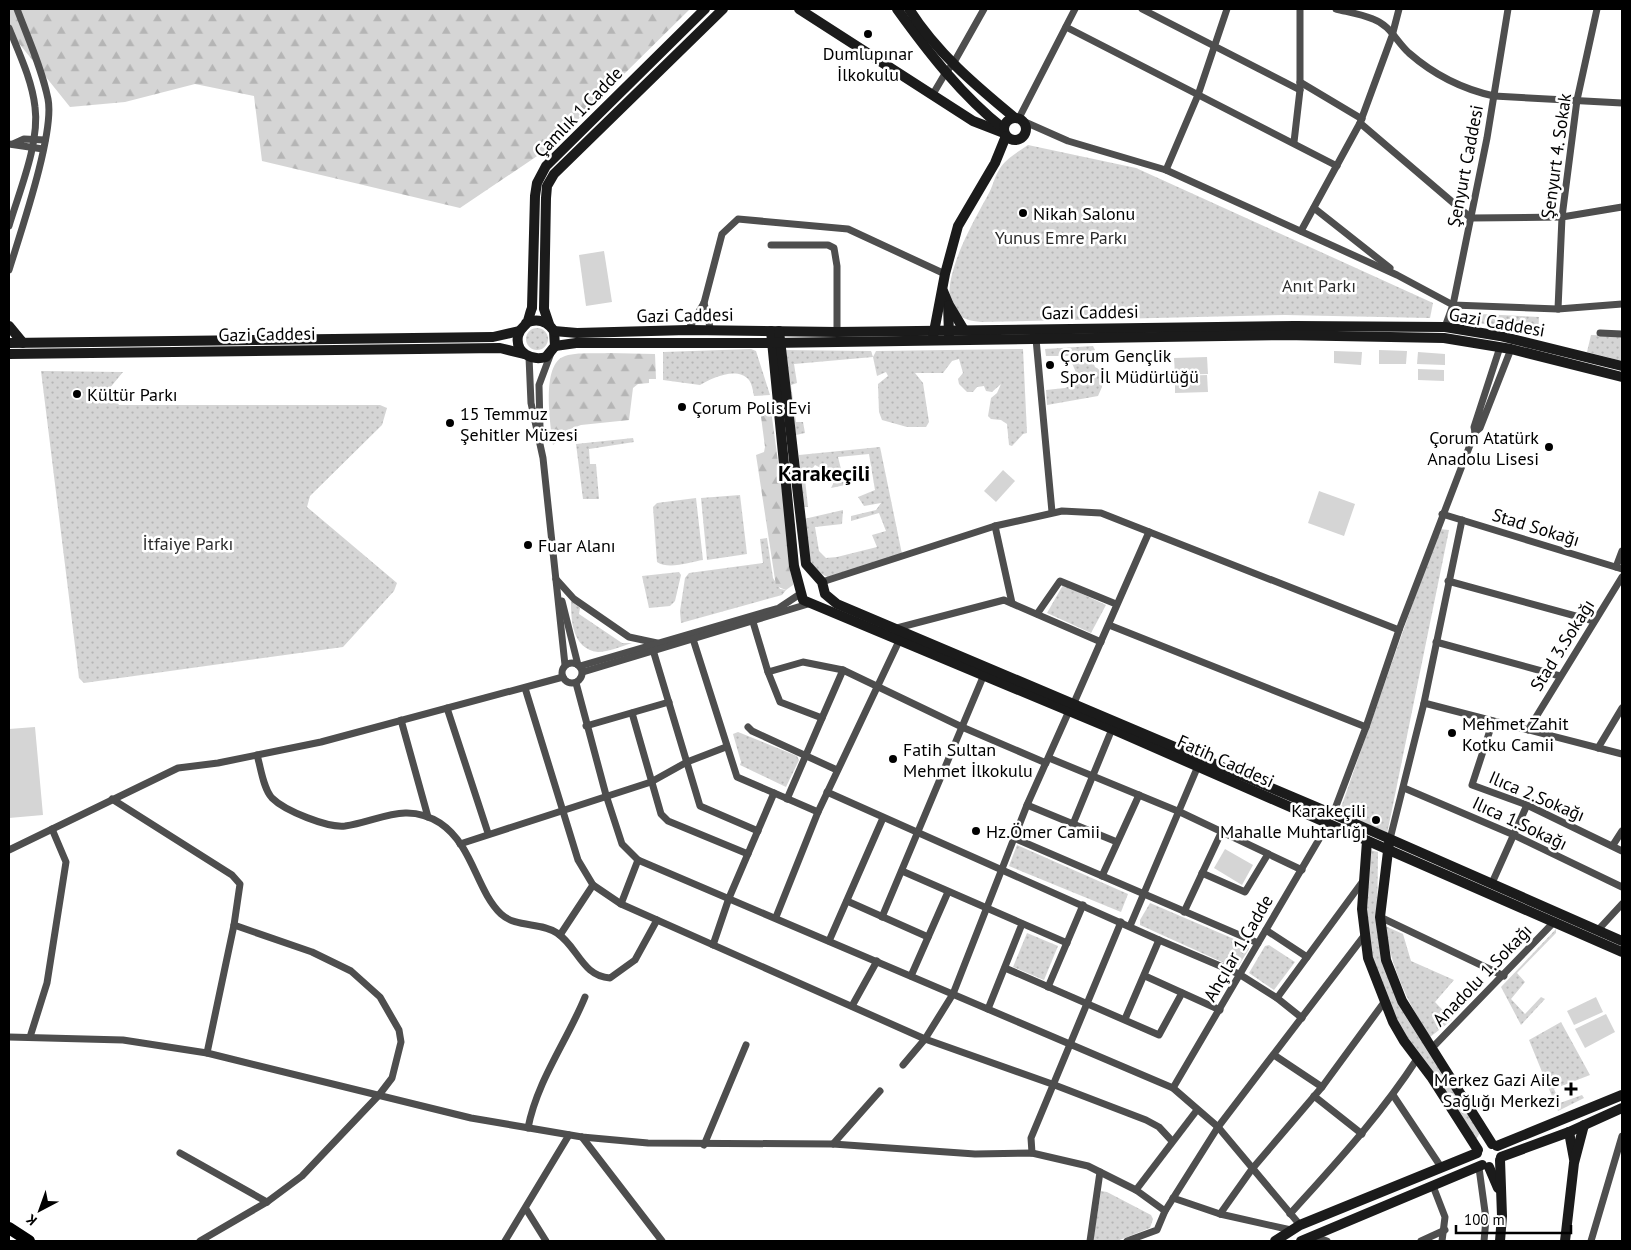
<svg xmlns="http://www.w3.org/2000/svg" width="1631" height="1250" font-family="'PT Sans',sans-serif">
<defs>
<pattern id="grass-dots" width="8" height="8" patternUnits="userSpaceOnUse" patternTransform="scale(1.25)"><rect width="8" height="8" fill="#d5d5d5"/><path d="M2 2h.1M6 6h.1" fill="none" stroke="#b5b5b5" stroke-width="1.8" stroke-linecap="round"/></pattern>
<pattern id="forest-firs" width="22" height="20" patternUnits="userSpaceOnUse" patternTransform="scale(1.25)"><rect width="22" height="20" fill="#d5d5d5"/><path d="M5 1l3.5 6h-7zM16 11l3.5 6h-7z" fill="#b5b5b5"/></pattern>
</defs>
<rect width="100%" height="100%" fill="#fff"/>
<g fill="url(#grass-dots)">
<path d="M 1028,145 L 1136,168 L 1433,303 L 1430,318 L 1285,315 L 981,322 C 971,321 960,319 954,310 C 936,283 977,216 990,191 C 993,185 995,176 999,170 C 1005,159 1018,152 1028,145 Z"/>
<polygon points="1461,313 1539,317 1538,335 1469,321 1462,317"/>
<circle cx="537" cy="339" r="11"/>
<polygon points="1591,335 1622,336 1622,361 1587,352"/>
<polygon points="1093,346 1095,350 1089,353 1095,367 1103,372 1102,387 1098,396 1047,405 1046,390 1065,388 1080,382 1069,356 1046,356 1045,349"/>
<path d="M 751,349 L 756,351 L 770,395 L 754,396 C 753,391 752,384 749,380 C 737,366 712,378 700,385 L 663,380 L 663,352 Z"/>
<polygon points="1023,349 1027,433 1023,434 1012,446 1009,445 1007,424 1001,420 991,419 988,416 991,398 997,393 1001,384 992,392 986,391 984,386 977,387 973,392 967,392 959,384 958,379 963,373 959,359 952,361 943,373 915,373 923,383 929,422 926,427 907,427 882,420 879,412 878,384 888,376 886,372 877,376 873,357 794,364 797,383 791,385 796,422 803,422 805,433 796,435 783,350 871,351 873,357 876,351"/>
<polygon points="41,371 123,372 109,389 119,405 380,405 387,408 382,425 310,496 307,507 397,583 394,591 343,647 84,683 79,678"/>
<polygon points="633,438 634,442 589,449 590,464 596,464 599,499 583,499 576,444"/>
<path d="M 880,447 L 902,554 L 828,577 C 805,569 806,540 804,519 L 843,510 L 842,524 L 815,527 L 819,551 L 826,558 L 837,557 L 877,547 L 872,535 L 886,531 L 879,513 L 851,521 L 851,516 L 876,510 L 881,503 L 864,506 L 858,497 L 875,490 L 869,454 L 838,457 L 845,485 L 831,488 L 837,476 L 815,465 L 805,479 L 808,507 L 802,507 L 799,455 Z"/>
<polygon points="740,495 747,554 707,560 701,498"/>
<path d="M 696,498 L 703,560 C 690,562 669,570 657,562 L 653,507 L 657,503 Z"/>
<polygon points="1439,529 1449,530 1387,834 1339,813"/>
<polygon points="767,538 773,578 780,589 786,590 782,595 681,623 680,611 685,578 689,573 763,563 760,539"/>
<polygon points="679,572 681,575 675,601 670,606 649,608 642,576"/>
<polygon points="1063,585 1106,605 1091,633 1047,613"/>
<path d="M 571,601 L 580,608 L 579,614 L 622,643 L 632,643 C 622,646 608,652 598,652 C 572,649 571,620 571,601 Z"/>
<polygon points="738,732 797,756 799,760 786,787 740,765 741,762 733,734"/>
<polygon points="1017,845 1128,894 1121,912 1009,866"/>
<path d="M 1370,850 L 1378,852 L 1377,931 L 1382,954 L 1480,1133 L 1476,1139 C 1430,1073 1373,1005 1366,922 C 1364,898 1369,873 1370,850 Z"/>
<polygon points="1150,903 1248,945 1249,949 1239,965 1233,967 1140,925 1140,920"/>
<path d="M 1385,926 L 1403,934 L 1411,961 L 1454,980 L 1435,1002 L 1452,1020 L 1430,1037 C 1407,1002 1391,967 1385,926 Z"/>
<polygon points="1556,929 1556,933 1517,973 1525,982 1511,999 1525,1014 1541,997 1545,999 1521,1025 1501,987"/>
<polygon points="1027,933 1058,946 1044,980 1013,967"/>
<polygon points="1269,945 1295,962 1274,990 1249,973 1265,946"/>
<polygon points="1561,1022 1590,1075 1554,1089 1560,1103 1582,1095 1584,1098 1558,1111 1529,1040"/>
<polygon points="1101,1191 1107,1192 1151,1215 1153,1219 1150,1228 1117,1241 1093,1241"/>
</g>
<g fill="url(#forest-firs)">
<polygon points="9,9 690,9 549,148 460,208 262,161 254,96 195,84 125,102 70,107 9,31"/>
<path d="M 608,353 L 655,354 L 656,379 L 649,379 L 649,383 L 638,384 L 633,388 L 629,420 L 581,425 L 562,432 L 558,441 L 553,445 C 551,426 540,364 565,356 C 577,352 595,354 608,353 Z"/>
<polygon points="760,409 771,410 793,573 793,585 786,590 776,586 756,455 764,452 765,447"/>
</g>
<g fill="#d5d5d5">
<polygon points="604,251 612,302 586,306 579,255"/>
<polygon points="1379,350 1407,351 1406,364 1379,364"/>
<polygon points="1334,351 1362,352 1361,365 1334,363"/>
<polygon points="1418,352 1445,354 1445,365 1417,364"/>
<polygon points="1207,357 1208,374 1175,375 1174,358"/>
<polygon points="1418,369 1444,370 1444,381 1418,380"/>
<polygon points="1207,375 1208,392 1175,393 1175,376"/>
<polygon points="1003,470 1015,481 996,502 984,491"/>
<polygon points="1319,491 1355,504 1344,536 1308,523"/>
<polygon points="35,727 43,815 9,818 9,729"/>
<polygon points="1225,849 1253,865 1242,885 1214,868"/>
<polygon points="1596,997 1603,1012 1574,1025 1567,1011"/>
<polygon points="1606,1014 1615,1032 1585,1048 1575,1029"/>
</g>
<g fill="none" stroke-linecap="round" stroke-linejoin="round">
<g stroke="#4e4e4e" stroke-width="7">
<polyline points="1142,9 1300,90"/>
<path d="M 1336,9 C 1348,12 1361,14 1373,19 C 1390,25 1396,41 1409,53 C 1433,74 1462,89 1494,96 L 1622,103"/>
<polyline points="1066,27 1337,166"/>
<path d="M 9,28 C 19,53 32,80 35,107 C 40,143 19,192 9,226"/>
<polyline points="1300,82 1362,119"/>
<polyline points="933,94 946,72 953,64 984,9"/>
<polyline points="1019,118 1075,9"/>
<polyline points="1025,122 1068,141 1166,170 1397,275 1453,305 1558,309 1622,304"/>
<polyline points="1360,123 1471,218 1562,217 1622,207"/>
<polyline points="1294,142 1300,90 1300,9"/>
<polyline points="9,144 43,149"/>
<polyline points="13,144 24,139 45,140"/>
<polyline points="1166,170 1198,95 1227,9"/>
<polyline points="1314,208 1390,268"/>
<polyline points="1301,231 1360,123 1392,36 1399,9"/>
<polyline points="771,245 828,245 834,248 837,266 837,332"/>
<path d="M 9,270 C 20,234 55,133 48,99 C 42,69 28,38 17,9"/>
<polyline points="704,303 711,331"/>
<polyline points="1558,309 1562,217 1577,100 1597,9"/>
<polyline points="1445,327 1453,305 1487,138 1508,9"/>
<polyline points="688,330 704,303 722,234 738,219 848,229 945,274"/>
<polyline points="1600,333 1622,334"/>
<polyline points="1036,339 1052,512"/>
<polyline points="1500,347 1474,427 1475,432 1480,428 1511,349"/>
<polyline points="529,357 531,403 543,458 565,665"/>
<polyline points="540,428 539,385 551,353"/>
<polyline points="1442,514 1622,569"/>
<polyline points="995,526 1012,603"/>
<polyline points="1616,567 1622,551"/>
<polyline points="556,579 574,599 629,637 657,643"/>
<polyline points="1448,581 1594,621"/>
<polyline points="822,582 995,526 1062,511 1101,513 1399,630"/>
<polyline points="562,601 578,665"/>
<polyline points="1037,614 1060,581 1116,604"/>
<polyline points="753,622 768,672 803,662 843,670 962,727 1046,763"/>
<polyline points="1109,625 1366,727"/>
<polyline points="897,628 1004,600 1101,642"/>
<polyline points="693,639 737,777 818,812"/>
<polyline points="1436,642 1560,676"/>
<polyline points="653,650 700,806 758,831"/>
<circle cx="572" cy="673" r="10"/>
<polyline points="580,666 779,608 800,594"/>
<polyline points="583,672 808,604"/>
<polyline points="768,672 780,702 822,718 787,799"/>
<polyline points="576,683 606,795 622,844 638,860 1173,1088 1218,1127 1300,1225"/>
<polyline points="525,688 578,860 593,885 621,904 925,1039 1052,1084 1146,1120 1159,1127 1172,1141"/>
<polyline points="1424,703 1622,754"/>
<polyline points="1073,705 1149,532"/>
<polyline points="447,708 488,833"/>
<polyline points="632,713 661,814 668,821 748,854"/>
<polyline points="822,718 843,670"/>
<polyline points="401,720 428,817"/>
<polyline points="1493,721 1472,785 1527,805 1622,851"/>
<polyline points="586,726 669,702"/>
<polyline points="748,727 752,731 837,770"/>
<polyline points="1528,730 1622,577"/>
<polyline points="1598,748 1622,708"/>
<path d="M 257,755 C 261,768 263,788 272,798 C 285,811 328,828 345,826 C 379,821 406,801 440,823 C 473,845 476,890 501,914 C 516,928 541,922 557,933 C 578,947 582,976 610,978 L 635,960 L 657,920"/>
<polyline points="1049,758 1180,812 1302,870"/>
<polyline points="1404,788 1514,835 1622,887"/>
<polyline points="827,792 1159,940 1239,974 1277,998 1302,1018"/>
<polyline points="112,799 232,875 240,884 234,925 207,1053"/>
<polyline points="1027,805 1117,842"/>
<polyline points="1333,814 1366,727 1399,630 1475,432"/>
<polyline points="1073,824 1112,729"/>
<polyline points="1014,838 1258,943"/>
<polyline points="1390,839 1424,703 1462,520"/>
<polyline points="460,844 651,782 687,762 726,747"/>
<polyline points="1613,845 1622,831"/>
<polyline points="9,850 178,768 218,763 321,742 563,677"/>
<polyline points="902,871 1067,943"/>
<polyline points="1202,873 1245,892 1268,854"/>
<polyline points="1102,876 1139,795"/>
<polyline points="1492,883 1527,805"/>
<polyline points="847,901 928,937"/>
<polyline points="621,904 638,860"/>
<polyline points="1184,912 1221,833"/>
<polyline points="776,917 818,812 899,641"/>
<polyline points="882,917 983,677"/>
<polyline points="1380,917 1504,976"/>
<polyline points="1130,926 1198,766"/>
<polyline points="1266,930 1307,957"/>
<polyline points="1598,930 1622,904"/>
<polyline points="560,935 593,885"/>
<polyline points="829,941 883,818"/>
<polyline points="713,945 729,898 774,793"/>
<polyline points="1005,968 1159,1035 1182,993"/>
<polyline points="911,976 948,892"/>
<polyline points="1145,976 1220,1010"/>
<polyline points="1048,987 1083,905"/>
<polyline points="1277,998 1363,881"/>
<polyline points="852,1006 877,961"/>
<polyline points="988,1009 1022,924"/>
<polyline points="1125,1019 1159,940"/>
<polyline points="9,1037 123,1040 207,1053 471,1118 582,1137 648,1143 833,1144 975,1154 1032,1153 1088,1166 1136,1190 1165,1211"/>
<polyline points="30,1037 47,983 66,862 52,829"/>
<polyline points="1432,1048 1554,922"/>
<polyline points="1274,1055 1322,1087"/>
<polyline points="903,1065 925,1039 953,994 1027,805 1069,711"/>
<polyline points="1173,1088 1328,824"/>
<polyline points="1393,1095 1441,1167"/>
<polyline points="1314,1096 1362,1134"/>
<path d="M 528,1128 C 537,1081 567,1041 585,997"/>
<polyline points="582,1137 662,1241"/>
<polyline points="833,1144 880,1091"/>
<polyline points="704,1145 746,1045"/>
<polyline points="180,1153 267,1202"/>
<polyline points="1032,1153 1031,1138 1121,922"/>
<polyline points="1479,1168 1486,1219 1484,1241"/>
<polyline points="1433,1186 1445,1217 1442,1241"/>
<polyline points="1136,1190 1197,1110"/>
<polyline points="1173,1198 1220,1214 1291,1230"/>
<polyline points="526,1209 546,1241"/>
<polyline points="1220,1214 1252,1169 1322,1087 1385,1001"/>
<path d="M 1290,1214 C 1335,1164 1380,1116 1417,1059"/>
<polyline points="1313,1236 1327,1241"/>
<polyline points="200,1241 267,1202 302,1176 379,1095 392,1078 401,1042 399,1030 380,997 351,971 312,952 234,925"/>
<polyline points="505,1241 569,1135"/>
<polyline points="1090,1241 1100,1172"/>
<polyline points="1127,1241 1157,1230 1165,1211 1218,1127 1364,936"/>
<polyline points="1421,1241 1445,1230"/>
<polyline points="1591,1241 1622,1136"/>
</g>
<g stroke="#1b1b1b" stroke-width="10">
<polyline points="799,9 973,121 1004,133"/>
<path d="M 897,9 C 928,52 962,96 1004,129"/>
<path d="M 909,9 C 937,53 975,85 1015,118"/>
<circle cx="1015" cy="129" r="11"/>
<polyline points="943,291 948,303 949,335"/>
<polyline points="949,305 964,330"/>
<path d="M 526,323 C 537,318 547,321 554,331 L 555,346 L 546,357 C 532,361 515,353 518,336 C 519,329 524,327 527,323 C 529,319 530,312 532,308 L 535,196 L 537,183 L 546,166 L 705,9"/>
<polyline points="549,324 544,309 546,198 547,186 554,174 723,9"/>
<polyline points="9,326 23,343"/>
<polyline points="554,331 577,333 688,330 837,332 1295,326 1445,327 1500,336 1622,366"/>
<polyline points="771,331 794,566 803,600 1112,729 1622,952"/>
<polyline points="779,331 806,564 822,582 825,594 837,604 1333,814 1622,941"/>
<polyline points="933,337 945,274 958,226 995,163 1006,136"/>
<polyline points="9,343 493,337 519,331"/>
<polyline points="555,346 576,343 772,343 1283,335 1444,338 1511,349 1622,377"/>
<polyline points="9,354 500,348 524,354"/>
<polyline points="1367,841 1362,909 1368,958 1393,1022 1404,1041 1432,1078 1478,1150"/>
<polyline points="1389,843 1380,917 1386,960 1402,1001 1492,1144"/>
<polyline points="1569,1132 1574,1159"/>
<polyline points="1497,1146 1622,1095"/>
<polyline points="1501,1157 1569,1132 1622,1108"/>
<polyline points="1489,1167 1498,1188"/>
<polyline points="1275,1241 1300,1225 1477,1153"/>
<polyline points="1301,1241 1482,1165"/>
<polyline points="1500,1241 1502,1216 1500,1160"/>
<polyline points="1565,1241 1574,1163 1584,1125"/>
</g>
<polyline stroke="#000" stroke-width="12" points="9,1228 29,1241"/>
</g>
<g fill="#000" stroke="#fff" stroke-width="2">
<circle cx="868" cy="34" r="5"/>
<circle cx="1023" cy="213" r="5"/>
<circle cx="1050" cy="365" r="5"/>
<circle cx="77" cy="394" r="5"/>
<circle cx="682" cy="407" r="5"/>
<circle cx="450" cy="423" r="5"/>
<circle cx="1549" cy="447" r="5"/>
<circle cx="528" cy="545" r="5"/>
<circle cx="1452" cy="733" r="5"/>
<circle cx="893" cy="759" r="5"/>
<circle cx="1376" cy="820" r="5"/>
<circle cx="976" cy="831" r="5"/>
<path d="M1568.5 1081.5h5v5h5v5h-5v5h-5v-5h-5v-5h5z"/>
</g>
<g text-anchor="middle" dominant-baseline="central" stroke-width="5" stroke-linejoin="round" paint-order="stroke">
<g font-size="18" fill="#000" stroke="#fff" text-anchor="start">
<text x="868" y="53" text-anchor="middle">Dumlupınar<tspan x="868" dy="21">İlkokulu</tspan></text>
<text x="1033" y="213">Nikah Salonu</text>
<text x="1060" y="355">Çorum Gençlik<tspan x="1060" dy="21">Spor İl Müdürlüğü</tspan></text>
<text x="87" y="394">Kültür Parkı</text>
<text x="692" y="407">Çorum Polis Evi</text>
<text x="460" y="413">15 Temmuz<tspan x="460" dy="21">Şehitler Müzesi</tspan></text>
<text x="1539" y="437" text-anchor="end">Çorum Atatürk<tspan x="1539" dy="21">Anadolu Lisesi</tspan></text>
<text x="538" y="545">Fuar Alanı</text>
<text x="1462" y="723">Mehmet Zahit<tspan x="1462" dy="21">Kotku Camii</tspan></text>
<text x="903" y="749">Fatih Sultan<tspan x="903" dy="21">Mehmet İlkokulu</tspan></text>
<text x="1366" y="810" text-anchor="end">Karakeçili<tspan x="1366" dy="21">Mahalle Muhtarlığı</tspan></text>
<text x="986" y="831">Hz.Ömer Camii</text>
<text x="1560" y="1079" text-anchor="end">Merkez Gazi Aile<tspan x="1560" dy="21">Sağlığı Merkezi</tspan></text>
</g>
<g font-size="18" fill="#000" stroke="#fff">
<text transform="translate(578 112) rotate(-46)">Çamlık 1.Cadde</text>
<text transform="translate(1556 156) rotate(-82)">Şenyurt 4. Sokak</text>
<text transform="translate(1465 166) rotate(-79)">Şenyurt Caddesi</text>
<text transform="translate(1090 312) rotate(-1)">Gazi Caddesi</text>
<text transform="translate(685 315) rotate(-1)">Gazi Caddesi</text>
<text transform="translate(1497 322) rotate(10)">Gazi Caddesi</text>
<text transform="translate(267 334) rotate(-1)">Gazi Caddesi</text>
<text transform="translate(1536 527) rotate(17)">Stad Sokağı</text>
<text transform="translate(1562 645) rotate(-58)">Stad 3.Sokağı</text>
<text transform="translate(1226 761) rotate(24)">Fatih Caddesi</text>
<text transform="translate(1537 796) rotate(23)">Ilıca 2.Sokağı</text>
<text transform="translate(1520 823) rotate(25)">Ilıca 1.Sokağı</text>
<text transform="translate(1238 948) rotate(-60)">Ahçılar 1.Cadde</text>
<text transform="translate(1482 975) rotate(-46)">Anadolu 1.Sokağı</text>
</g>
<g font-size="18" fill="#2c2c2c" stroke="#fff">
<text x="1061" y="237">Yunus Emre Parkı</text>
<text x="1319" y="285">Anıt Parkı</text>
<text x="188" y="543">İtfaiye Parkı</text>
</g>
<g font-size="22" font-weight="bold" fill="#000" stroke="#fff">
<text x="824" y="473">Karakeçili</text>
</g>
</g>
<rect width="1631" height="1250" fill="none" stroke="#000000" stroke-width="20"/>
<g transform="translate(40 1210) rotate(221)" stroke="#ffffff" stroke-width="4" paint-order="stroke">
<path d="M0-4L9 19L0 12L-9 19Z" fill="#000000"/>
<text y="-8" font-size="14" font-weight="bold" text-anchor="middle" fill="#000000">K</text>
</g>
<path d="M1456 1225v8h115v-8" fill="none" stroke="#000000" stroke-width="2.5"/>
<text x="1464" y="1225" font-size="15" fill="#000000" stroke="#ffffff" stroke-width="4" paint-order="stroke">100 m</text>
</svg>
